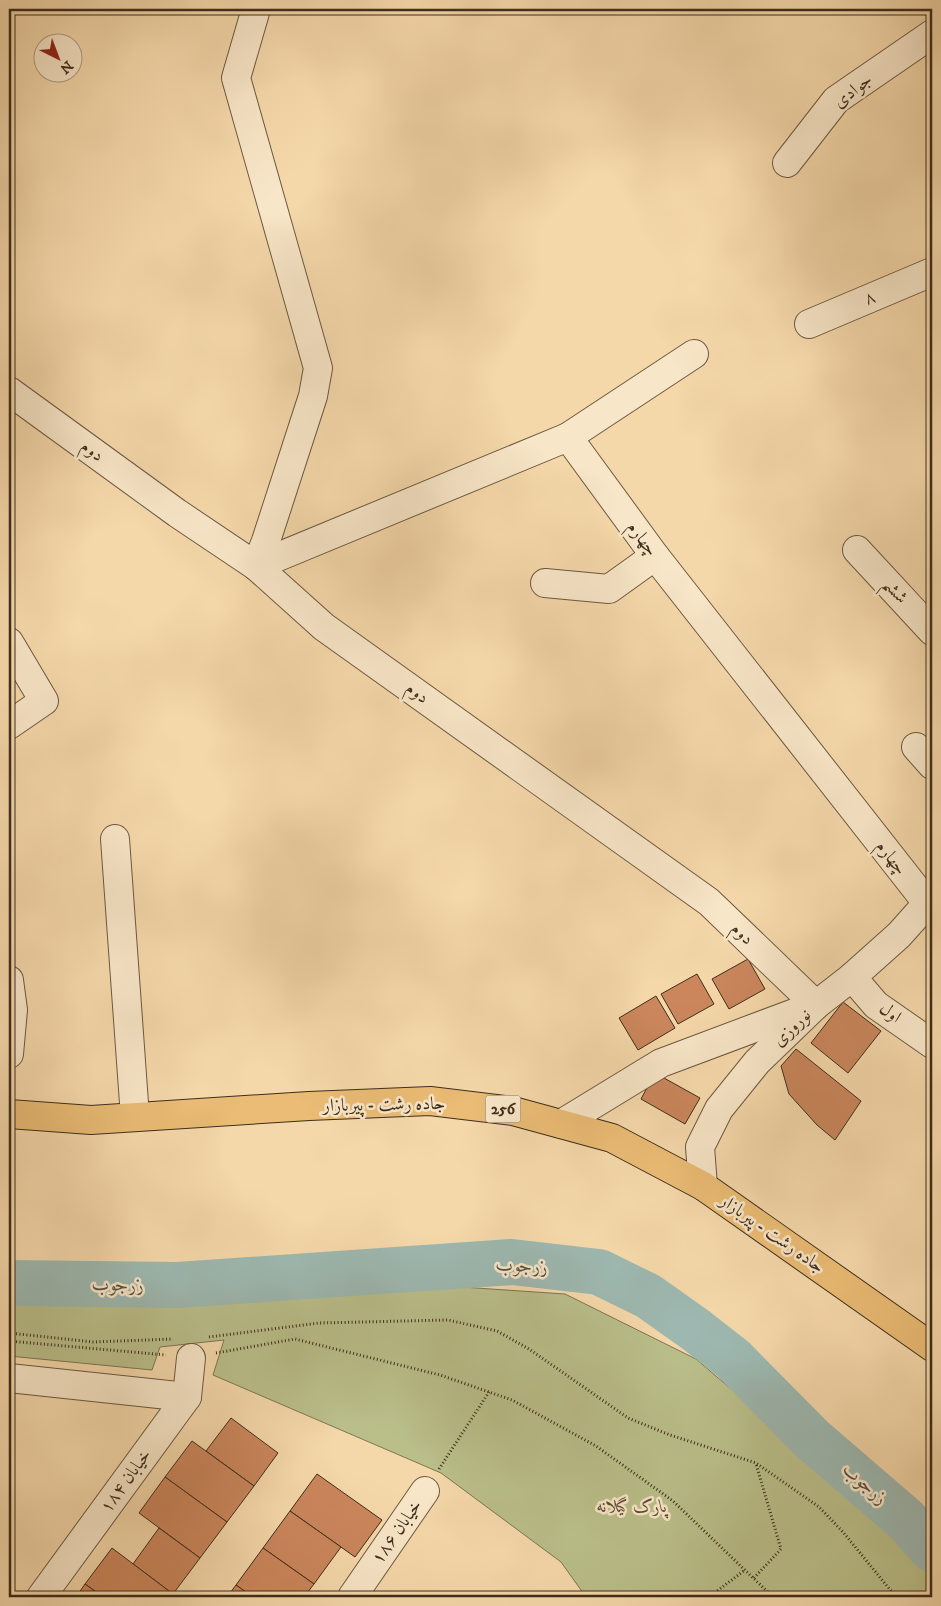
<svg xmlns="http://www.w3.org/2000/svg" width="941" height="1606" font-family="'IM FELL DW Pica',Amiri,serif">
<rect width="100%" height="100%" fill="#f5d8aa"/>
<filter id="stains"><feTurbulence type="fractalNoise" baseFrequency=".004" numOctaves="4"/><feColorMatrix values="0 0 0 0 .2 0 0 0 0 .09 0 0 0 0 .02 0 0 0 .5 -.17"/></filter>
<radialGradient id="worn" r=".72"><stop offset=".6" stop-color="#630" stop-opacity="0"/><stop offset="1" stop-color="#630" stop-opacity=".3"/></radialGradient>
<polygon fill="#babf8a" stroke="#7c7653" points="417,1284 565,1294 696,1359 882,1518 932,1576 932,1597 586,1597 561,1562 441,1473 213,1375 224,1340 160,1347 152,1370 9,1356 9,1293 51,1296 178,1299"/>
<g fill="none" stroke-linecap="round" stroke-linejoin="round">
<polyline stroke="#9db8b0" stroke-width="46" points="9,1283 178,1285 512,1262 599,1272 648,1296 696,1330 733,1359 812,1439 906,1520 932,1549"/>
</g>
<g fill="#cb865c" stroke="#3e2d1c">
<polygon points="748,959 765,989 729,1009 712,979"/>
<polygon points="697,974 714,1004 678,1024 661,994"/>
<polygon points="656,996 675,1028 638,1050 619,1018"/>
<polygon points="843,1002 881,1031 848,1073 811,1043"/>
<polygon points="796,1049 861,1101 835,1140 817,1125 789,1094 781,1066"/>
<polygon points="655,1073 700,1098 685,1124 641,1099"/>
<polygon points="231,1418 278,1453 254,1486 206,1451"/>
<polygon points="192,1441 254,1486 227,1522 165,1477"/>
<polygon points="317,1474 382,1520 355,1557 290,1511"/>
<polygon points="165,1477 227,1522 200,1558 139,1513"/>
<polygon points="290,1511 341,1547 314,1584 263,1548"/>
<polygon points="159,1528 200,1558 173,1594 133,1564"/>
<polygon points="112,1548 173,1594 171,1597 103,1597 85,1584"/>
<polygon points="263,1548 314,1584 304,1597 253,1597 236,1585"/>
<polygon points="85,1584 103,1597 76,1597"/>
<polygon points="236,1585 253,1597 227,1597"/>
</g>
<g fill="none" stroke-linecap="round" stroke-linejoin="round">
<g stroke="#6c5840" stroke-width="30">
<g id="minor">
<polyline points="787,163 836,100 932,34"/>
<polyline points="809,324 932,272"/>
<polyline points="9,391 177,513 256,566 324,627 709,902 816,1005"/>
<polyline points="568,437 694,354"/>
<polyline points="857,550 932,631"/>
<polyline points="256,566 568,437 655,556 928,904"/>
<polyline points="256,566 266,541 313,396 318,368 236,78 256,9"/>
<polyline points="545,583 609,589 655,556"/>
<polyline points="9,642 44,701 9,725"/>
<polyline points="916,747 932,765"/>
<polyline points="115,839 135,1117"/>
<polyline points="852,977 876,1005 932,1044"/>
<polyline points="9,980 13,1010 9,1054"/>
<polyline points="561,1124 661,1063 805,1009"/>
<polyline points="703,1186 700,1147 719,1109 757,1062 816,1005 852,977 899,935 932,898"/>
<polyline points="9,1378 187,1397"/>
<polyline points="41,1597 187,1397 191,1358"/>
<polyline points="352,1597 425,1491"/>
</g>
</g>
<g stroke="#3e2d1c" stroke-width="30">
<polyline id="primary" points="9,1114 91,1120 309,1106 430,1101 513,1111 612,1138 703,1186 932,1347"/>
</g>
<g stroke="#3e2d1c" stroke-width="3" stroke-dasharray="1 2.5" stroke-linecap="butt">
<polyline points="9,1333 93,1342 173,1339"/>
<polyline points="209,1337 319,1323 448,1320 497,1331 529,1349 628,1418 670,1435 756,1463 819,1507 843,1532 896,1597"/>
<polyline points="9,1341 166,1355"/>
<polyline points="216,1353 295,1339 440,1375 512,1400 596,1446 673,1501 773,1597"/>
<polyline points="439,1469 489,1392"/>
<polyline points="754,1578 781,1549 756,1464"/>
<polyline points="709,1597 745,1570"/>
</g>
<use href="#minor" stroke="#f8e6c8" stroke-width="28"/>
<use href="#primary" stroke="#eabc75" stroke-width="28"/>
</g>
<g text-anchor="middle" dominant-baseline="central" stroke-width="5" stroke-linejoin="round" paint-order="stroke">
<rect fill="#f8e6c8" stroke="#766450" stroke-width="1" x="485.5" y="1095.5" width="35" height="27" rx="4"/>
<g font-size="16" font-weight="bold" fill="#3e2d1c">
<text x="503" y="1109">256</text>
</g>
<g font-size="18" fill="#3e2d1c" stroke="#f8e6c8">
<text transform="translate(853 91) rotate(-38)">جوادی</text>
<text transform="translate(870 298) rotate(-23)">۸</text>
<text transform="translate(92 451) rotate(36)">دوم</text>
<text transform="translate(642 539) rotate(53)">چهارم</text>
<text transform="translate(895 591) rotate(47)">ششم</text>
<text transform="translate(417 693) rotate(36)">دوم</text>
<text transform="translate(891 858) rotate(52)">چهارم</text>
<text transform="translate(742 934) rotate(44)">دوم</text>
<text transform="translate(890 1013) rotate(37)">اول</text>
<text transform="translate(792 1028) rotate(-44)">نوروزی</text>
<text transform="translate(384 1105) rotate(-1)">جاده رشت - پیربازار</text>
<text transform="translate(772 1234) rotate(35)">جاده رشت - پیربازار</text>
<text transform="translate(126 1481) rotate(-54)">خیابان ۱۸۴</text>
<text transform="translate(397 1532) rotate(-55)">خیابان ۱۸۶</text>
</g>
<g font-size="18" font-style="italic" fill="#574a32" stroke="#f8e6c8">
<text x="632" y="1507">پارک گیلانه</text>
</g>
<g font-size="19" font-style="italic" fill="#565041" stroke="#f8e6c8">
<text transform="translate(522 1266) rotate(3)">زرجوب</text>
<text transform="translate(118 1285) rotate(1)">زرجوب</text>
<text transform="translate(865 1484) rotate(41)">زرجوب</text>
</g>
</g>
<rect width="941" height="1606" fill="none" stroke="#f5d8aa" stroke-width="30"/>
<rect x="10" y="10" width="921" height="1586" fill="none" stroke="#3e2d1c" stroke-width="2.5"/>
<rect x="15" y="15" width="911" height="1576" fill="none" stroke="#3e2d1c"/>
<g transform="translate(58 58) rotate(138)"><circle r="24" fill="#f8e6c8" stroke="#ae9c83"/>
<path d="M0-4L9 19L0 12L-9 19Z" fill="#8f2418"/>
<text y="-8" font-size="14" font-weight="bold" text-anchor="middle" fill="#3e2d1c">N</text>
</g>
<rect width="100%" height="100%" filter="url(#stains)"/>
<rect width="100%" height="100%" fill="url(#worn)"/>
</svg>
